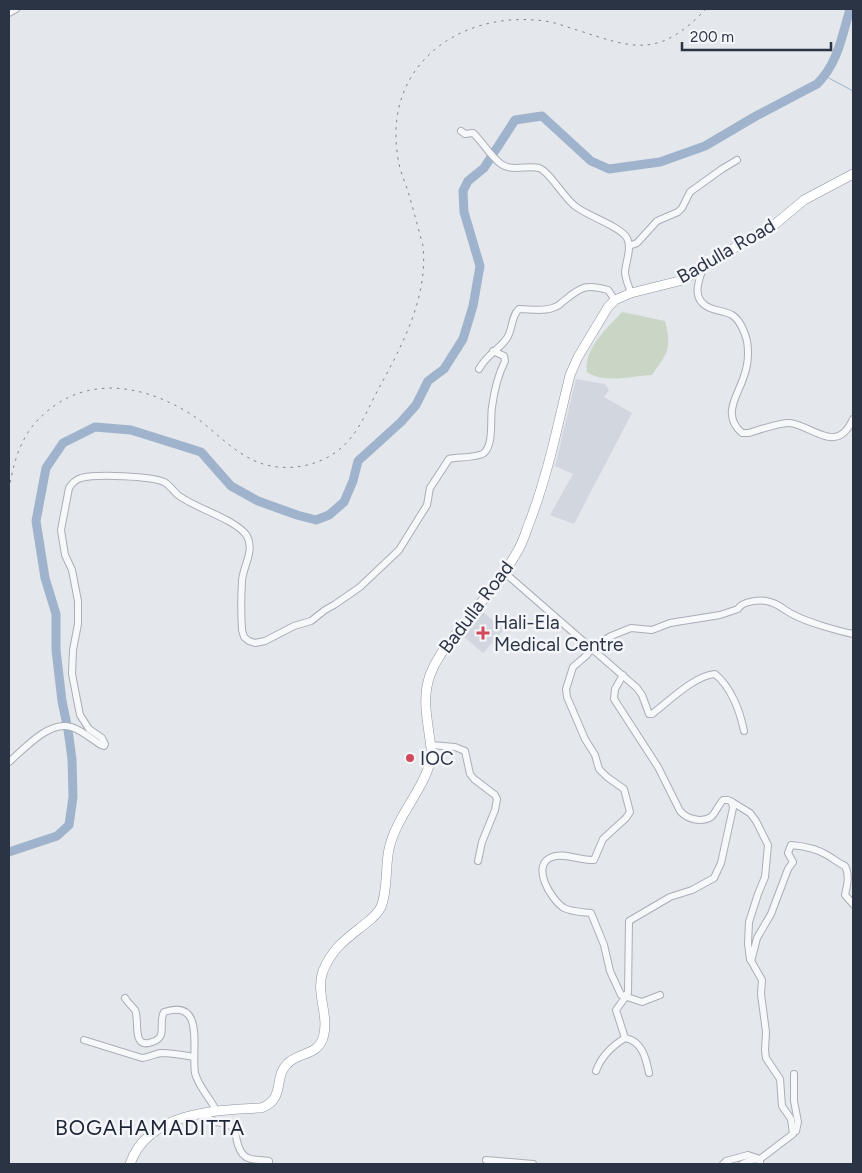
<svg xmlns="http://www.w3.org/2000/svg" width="862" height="1173" font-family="Figtree,sans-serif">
<rect width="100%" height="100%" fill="#e4e7ec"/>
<g fill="#d2d6de">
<polygon points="576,379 605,384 609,390 604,397 632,413 574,524 550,515 573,474 555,466"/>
<polygon points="483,612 504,630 483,653 462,635"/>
</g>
<path fill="#c9d6c5" d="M 622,312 L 665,321 C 672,349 668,352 652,375 C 632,376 605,384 587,372 C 584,347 607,329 622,312 Z"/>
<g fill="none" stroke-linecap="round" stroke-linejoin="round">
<polyline stroke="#9fb4cc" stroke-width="1" points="825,76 853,91"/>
<path stroke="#9fb4cc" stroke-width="9" d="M 9,852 L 57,836 L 69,825 L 73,797 L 72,759 L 68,730 L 62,701 L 56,650 L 56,614 L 45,578 L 36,521 L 46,468 L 63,443 L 95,427 L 131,430 L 201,452 L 231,486 L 258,501 L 297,515 L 316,520 L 329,515 L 344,502 L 353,481 L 358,461 L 401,422 L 416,405 L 428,381 L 444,369 L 463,339 L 473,306 L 480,266 L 464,212 L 463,191 L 468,181 L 484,168 L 515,120 L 542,116 L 591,161 L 609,169 L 660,162 L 705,146 L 756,116 L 817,84 C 838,63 842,36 850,9"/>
<g stroke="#a9aeb7" stroke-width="8">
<g id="minor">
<polyline points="9,13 16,9"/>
<path d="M 461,131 L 465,134 L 473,133 C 483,142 490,156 501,164 C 512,172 527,165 539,168 C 549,171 564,198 575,206 C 587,216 620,226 627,238 C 632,248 626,261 625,272 C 625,278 629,287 631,293"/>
<polyline points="629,246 637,243 657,221 678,212 682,208 690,192 722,169 737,160"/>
<path d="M 703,268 C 698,282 691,300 710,308 C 717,311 725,311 732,315 C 740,320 745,333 747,341 C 749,353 748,365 744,376 C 738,396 721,414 742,433 L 749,433 C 759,430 780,422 790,423 C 815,427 837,455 853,419"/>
<path d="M 479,369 C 488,353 499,350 507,338 C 513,329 511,316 519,309 C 530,309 545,312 555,307 C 559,306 562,302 565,300 C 582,286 587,284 608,290 L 615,300"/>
<path d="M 505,573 L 637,688 L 642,695 L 649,714 L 652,714 C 668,702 695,675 715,674 C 731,687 740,711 744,731"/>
<path d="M 623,675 L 615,689 L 614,699 L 658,767 L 680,811 C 687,819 701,823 711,817 C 715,814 719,804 723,800 L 728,800 L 732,802 L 733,808 L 721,863 L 714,878 L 692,890 L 670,897 L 629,921 L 628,993 L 624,996 L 621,995 L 610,971 L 604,945 L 591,913 C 583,912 572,912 564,908 C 551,900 530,865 552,857 C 563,852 581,861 594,860 L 603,839 L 626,818 L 630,812 L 624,789 L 607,777 L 599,769 L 595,755 L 585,739 L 567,697 L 566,689 L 573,667 L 587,655 L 592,647 L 611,636 L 631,628 L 652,630 L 670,623 L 720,615 L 738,609 C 742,601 761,599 770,602 C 779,604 785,611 794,615 C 807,622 838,631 853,634"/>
<polyline points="431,745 455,747 465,751 470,774 474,779 495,795 497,799 495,810 482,842 478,861"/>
<path d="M 9,762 C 23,750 49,720 71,727 C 80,729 93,740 101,745 L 104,746 L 105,744 L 102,738 L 89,729 L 80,715 L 72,674 L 73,650 L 78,624 L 78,601 L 72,570 L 65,555 L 61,530 L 69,488 C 72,483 75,480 81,478 C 96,474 151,476 164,482 C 170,485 173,491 178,495 C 194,508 236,519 247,536 C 255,551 243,566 242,581 C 241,597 241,614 242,630 L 244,637 L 249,641 L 255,643 L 265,641 L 294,626 L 311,621 L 325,610 L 334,605 L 360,587 L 399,550 L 427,505 L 430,488 L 449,459 C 457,457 478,458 484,453 C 494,444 490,419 492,407 C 494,392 498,375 505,361 L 504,356 L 493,351"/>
<path d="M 732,802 L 750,813 L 756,821 L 768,845 L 765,877 L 758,894 L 749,922 L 748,944 L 750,959 L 752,958 L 757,938 L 771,914 L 788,869 L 793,862 L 788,853 L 791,845 C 803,846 817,849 827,855 C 834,859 838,863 845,866 C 850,875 847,886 845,895 L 853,904"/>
<path d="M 125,998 C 128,1003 132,1006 135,1010 C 140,1020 131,1050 152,1042 C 156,1041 159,1039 161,1035 C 163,1027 160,1019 164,1012 C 206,998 191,1050 195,1073 C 198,1086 210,1098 216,1110"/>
<path d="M 625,1038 C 642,1041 646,1058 649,1073"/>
<path d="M 84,1040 L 142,1058 C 149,1057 155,1054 161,1053 C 172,1053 183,1055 194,1057"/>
<path d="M 596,1071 C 601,1057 612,1046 625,1038 L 616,1010 L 624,999 L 624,996 L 642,1002 L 660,995"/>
<polyline points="794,1074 794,1101 798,1122 796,1131"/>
<path d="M 200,1114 L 216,1122 L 228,1124 L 235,1129 C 236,1138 238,1154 248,1158 C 254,1161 262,1159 269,1161 L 269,1164"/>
<polyline points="486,1160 533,1164"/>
<polyline points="723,1164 726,1161 748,1155 760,1159 793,1134 791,1119 782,1106 780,1079 766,1058 765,1050 766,1032 761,994 762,980 750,959"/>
<polyline points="742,1164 751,1160 760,1159 760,1164"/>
</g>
</g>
<g stroke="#8b94a3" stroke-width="10">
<path id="highway" d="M 130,1164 C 148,1112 215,1110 261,1108 C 286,1099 273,1078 287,1064 C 298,1052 317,1056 323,1038 C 330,1016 315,993 323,971 C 331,951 343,941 360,928 C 368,921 376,917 381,907 C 388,890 385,868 389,849 C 396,816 425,789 431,758 C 432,750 430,741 429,733 C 426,713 423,695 430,675 C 437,656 450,642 462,626 C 481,602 502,579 517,552 C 523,543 526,531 530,521 C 548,474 558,424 570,375 L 578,357 L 608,307 L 615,300 L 631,293 L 683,280 L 734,248 L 773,226 L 804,200 L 853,174"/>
</g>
<use href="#minor" stroke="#f7f8fa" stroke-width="6"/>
<use href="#highway" stroke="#fff" stroke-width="9"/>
<path stroke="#7d8696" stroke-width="1" stroke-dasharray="2.5 5" stroke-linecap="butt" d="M 9,490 C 15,452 25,424 60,402 C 104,375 158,391 198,419 C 215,432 230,448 249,458 C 277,474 317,469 341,448 C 359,433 368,408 379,388 C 403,344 428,297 423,246 C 418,227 413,209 408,191 C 403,178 398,165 397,151 C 386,62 463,10 544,21 C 555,22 566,27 577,30 C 635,49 659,58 706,9"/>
</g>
<g fill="#d1495b" stroke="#f4f6f9" stroke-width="2">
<path d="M480.5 625.5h5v5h5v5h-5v5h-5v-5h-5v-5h5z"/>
<circle cx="410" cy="758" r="5"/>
</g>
<g text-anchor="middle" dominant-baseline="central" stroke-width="5" stroke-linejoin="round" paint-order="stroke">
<g font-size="19" fill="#2b3445" stroke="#f4f6f9">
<text transform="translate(726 251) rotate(-30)">Badulla Road</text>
<text transform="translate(476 607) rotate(-53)">Badulla Road</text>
</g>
<g font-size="19" fill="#2b3445" stroke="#f4f6f9" text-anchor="start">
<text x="494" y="622">Hali-Ela<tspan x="494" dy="22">Medical Centre</tspan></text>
<text x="420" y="758">IOC</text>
</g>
<g font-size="21" letter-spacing="1" fill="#1d2536" stroke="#f4f6f9">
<text x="150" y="1127">BOGAHAMADITTA</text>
</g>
</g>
<rect width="862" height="1173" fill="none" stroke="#2b3445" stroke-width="20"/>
<path d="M682 42v8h149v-8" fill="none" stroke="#2b3445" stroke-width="2.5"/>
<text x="690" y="42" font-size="15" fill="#2b3445" stroke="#f4f6f9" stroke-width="4" paint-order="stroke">200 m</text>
</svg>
